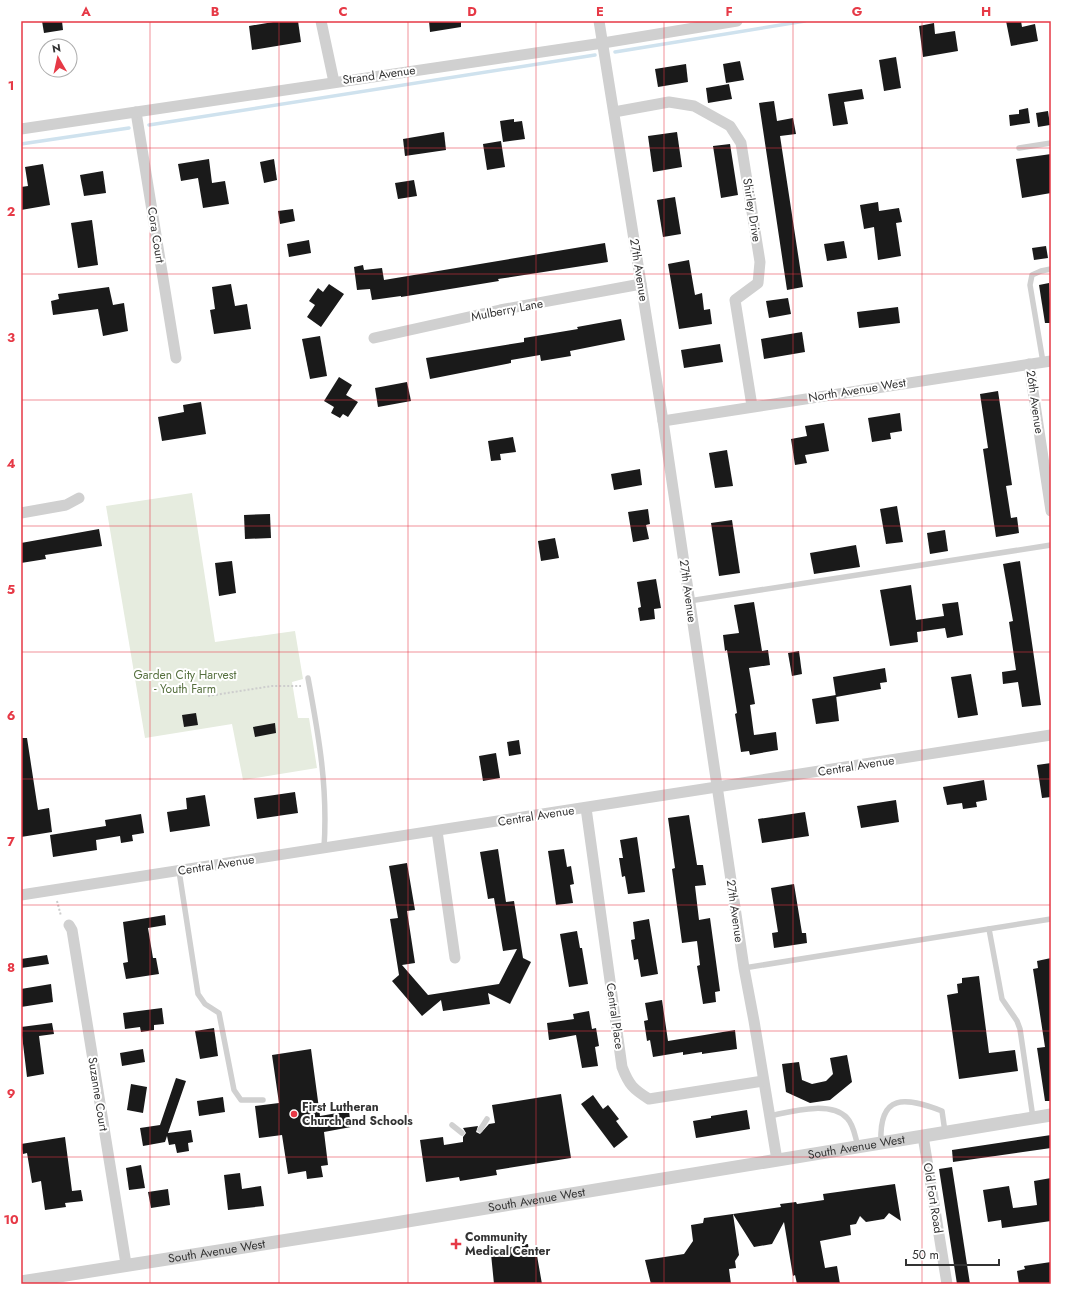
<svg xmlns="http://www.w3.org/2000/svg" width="1072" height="1305" font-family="Jost,sans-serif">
<rect width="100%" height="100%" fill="#fff"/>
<polygon fill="#e6ecdf" points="192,493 215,642 295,631 303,679 292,682 298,718 309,718 317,768 243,780 232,724 145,738 106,506"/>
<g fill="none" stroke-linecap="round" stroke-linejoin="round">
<g stroke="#cfe2ee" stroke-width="3.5">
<polyline points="615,52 805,21"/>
<polyline points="149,125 595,55"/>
<polyline points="21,144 129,128"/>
</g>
</g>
<g fill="#1a1a1a">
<polygon points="42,21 62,21 63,30 44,33"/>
<polygon points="279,21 298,21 301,42 252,50 249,26"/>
<polygon points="429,21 461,21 461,27 430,32"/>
<polygon points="1006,21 1021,21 1022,27 1035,24 1038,41 1011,46"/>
<polygon points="934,23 935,34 955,31 958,51 923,57 919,26"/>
<polygon points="896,57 901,88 884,91 879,60"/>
<polygon points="740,61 744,80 726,83 723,64"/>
<polygon points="686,64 688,82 658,87 655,69"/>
<polygon points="729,84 732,99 708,103 706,88"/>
<polygon points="862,89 864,99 844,102 848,124 833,126 828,94"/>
<polygon points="774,101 777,121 793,118 796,134 780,136 803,287 787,290 759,103"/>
<polygon points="1028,108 1030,123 1010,126 1009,115 1019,114 1019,110"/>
<polygon points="1048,111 1050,125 1038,127 1036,113"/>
<polygon points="514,119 514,122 522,121 525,139 503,142 500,121"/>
<polygon points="444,132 446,150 405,156 403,139"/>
<polygon points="677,132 682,167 653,172 648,136"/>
<polygon points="501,141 505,167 487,170 483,144"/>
<polygon points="730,144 738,195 721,198 713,146"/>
<polygon points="1051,154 1051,193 1022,198 1016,159"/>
<polygon points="209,159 212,183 225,181 229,204 203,208 198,178 181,181 178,164"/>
<polygon points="274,159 277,180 264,183 260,162"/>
<polygon points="43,164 50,205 21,210 21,187 28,186 25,167"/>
<polygon points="103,171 106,193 84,196 80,175"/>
<polygon points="414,180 417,196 398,199 395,183"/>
<polygon points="675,197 681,234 663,237 657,200"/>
<polygon points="878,202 879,211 899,208 902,222 896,223 901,256 878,260 874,227 864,229 860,205"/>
<polygon points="293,209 295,221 280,224 278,211"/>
<polygon points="92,220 98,265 78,268 71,223"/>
<polygon points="309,240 311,253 289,257 287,244"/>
<polygon points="844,241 847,258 827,261 824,244"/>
<polygon points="605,243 608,262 498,279 499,281 401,297 401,296 372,300 370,289 357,290 354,267 363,265 364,270 382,268 384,280"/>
<polygon points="1046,246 1048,258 1034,260 1032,248"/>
<polygon points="689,260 695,295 702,293 704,310 710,309 712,324 679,329 668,264"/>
<polygon points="1049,283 1051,323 1045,323 1039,285"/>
<polygon points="231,284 235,306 247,304 251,329 214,334 210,310 215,309 212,287"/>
<polygon points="329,284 344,294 321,327 307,317 315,305 309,301 318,288 323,292"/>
<polygon points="109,287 113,305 124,303 128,331 103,336 98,309 53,315 51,301 59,299 58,294"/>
<polygon points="788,298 791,314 769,318 766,301"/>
<polygon points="898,307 900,323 859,328 857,312"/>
<polygon points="621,319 625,340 570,351 571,356 541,361 540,355 511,360 511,363 430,379 426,358 524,342 524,338 578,329 577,327"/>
<polygon points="802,332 805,352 764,359 761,339"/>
<polygon points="320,336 327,376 310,379 302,339"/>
<polygon points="720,344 723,362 684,368 681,350"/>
<polygon points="339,377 352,385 346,395 358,402 348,417 343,414 340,418 331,413 334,407 324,401"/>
<polygon points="407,382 411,401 378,407 375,388"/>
<polygon points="998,391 1012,485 1006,486 1011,518 1017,517 1019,533 996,537 983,449 988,448 980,394"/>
<polygon points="201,402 206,434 162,441 158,417 184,412 183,405"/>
<polygon points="900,413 902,431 890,433 891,439 872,442 868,418"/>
<polygon points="824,423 829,451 805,455 807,463 795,465 791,439 807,436 805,426"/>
<polygon points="513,437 516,452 500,454 501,460 491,461 488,441"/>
<polygon points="727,450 733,486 715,488 709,453"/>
<polygon points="640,469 642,485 614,490 611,474"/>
<polygon points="897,506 903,542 886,544 880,509"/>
<polygon points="648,509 650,524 646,525 649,539 633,542 628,512"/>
<polygon points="270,514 271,538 245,539 244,515"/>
<polygon points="732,520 740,573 719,576 711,523"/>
<polygon points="99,529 102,546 45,555 46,559 21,563 21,543"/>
<polygon points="945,530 948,551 930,554 927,533"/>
<polygon points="555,538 559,558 541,561 538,541"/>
<polygon points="856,545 860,567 814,574 810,553"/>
<polygon points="232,561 236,593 219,596 215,563"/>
<polygon points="1020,561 1041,705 1022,707 1018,682 1003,684 1002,672 1016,670 1009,622 1013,621 1003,564"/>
<polygon points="656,579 661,608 654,609 655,619 640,621 638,608 641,607 637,582"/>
<polygon points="911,585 916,620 944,616 942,604 958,602 963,635 947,638 945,628 917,632 918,642 890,646 880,590"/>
<polygon points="754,602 762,651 768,650 770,665 749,668 755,704 750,705 754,735 776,732 778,750 750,755 749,751 741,752 735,714 737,713 727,650 725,651 723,635 739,633 734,605"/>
<polygon points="799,651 802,674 792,676 788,653"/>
<polygon points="885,668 887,682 880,683 881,689 836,697 833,677"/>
<polygon points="971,674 978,715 958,718 951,677"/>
<polygon points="836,695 839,721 816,724 812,699"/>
<polygon points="196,713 198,725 184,727 182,715"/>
<polygon points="275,723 276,733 255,737 253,727"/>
<polygon points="21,738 27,738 38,810 49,808 52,832 21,837"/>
<polygon points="519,740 521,754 509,756 507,742"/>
<polygon points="496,753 500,778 483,781 479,756"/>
<polygon points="1051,763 1051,797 1042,798 1037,765"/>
<polygon points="984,780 987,800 976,802 977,807 963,809 962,803 947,805 943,787"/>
<polygon points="295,792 298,813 257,819 254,798"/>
<polygon points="205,795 210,826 170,832 167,812 187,809 186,798"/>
<polygon points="896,800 899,822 861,828 857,806"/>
<polygon points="805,812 809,836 762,843 758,819"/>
<polygon points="141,814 144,833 132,835 133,841 121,843 120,836 96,840 97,850 53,857 50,835 106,826 105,820"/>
<polygon points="689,815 697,865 703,865 706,885 695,886 699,920 710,918 720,991 715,992 716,1002 703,1004 697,966 700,965 697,941 682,943 672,869 675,868 668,818"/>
<polygon points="637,837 645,892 628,894 625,876 622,877 619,858 623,858 620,840"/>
<polygon points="498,849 506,902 514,901 523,958 531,962 510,1004 488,993 490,1004 443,1011 441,1000 422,1016 392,981 399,975 390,919 398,918 389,866 407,863 415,910 407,911 415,963 402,965 428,995 499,984 517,949 503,951 494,898 488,899 480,852"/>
<polygon points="564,849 567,867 571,866 574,884 570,885 573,903 556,905 548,851"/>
<polygon points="794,884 802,933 806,933 807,943 774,948 772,933 778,932 771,888"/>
<polygon points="165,915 166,925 148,928 153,958 156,958 159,974 126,979 123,963 128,962 123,922"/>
<polygon points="649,919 658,974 641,977 638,959 634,960 631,940 635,939 633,922"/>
<polygon points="577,931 580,948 582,948 588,984 569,987 560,934"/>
<polygon points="47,955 49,964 21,968 21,959"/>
<polygon points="1051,958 1051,1101 1045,1101 1037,1048 1045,1047 1033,969 1038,968 1037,961"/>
<polygon points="979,976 989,1053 1015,1050 1018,1071 959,1079 947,995 958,993 957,984 962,983 962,978"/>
<polygon points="51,984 53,1002 21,1007 21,989"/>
<polygon points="662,1000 668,1041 735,1030 737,1049 702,1054 702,1052 683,1055 683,1052 653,1057 650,1040 647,1041 644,1021 648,1020 645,1003"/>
<polygon points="162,1008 164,1024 154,1025 154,1030 141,1032 140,1027 125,1029 123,1013"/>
<polygon points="589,1011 592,1029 596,1028 599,1046 595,1047 598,1066 582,1068 576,1035 549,1040 547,1023 574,1019 573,1014"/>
<polygon points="52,1023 54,1034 39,1036 44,1074 27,1077 21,1027"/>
<polygon points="214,1028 218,1056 200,1059 195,1031"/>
<polygon points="143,1049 145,1062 122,1066 120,1053"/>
<polygon points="311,1049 320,1116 349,1111 351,1127 324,1132 328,1165 321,1166 323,1177 307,1179 306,1171 288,1174 282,1135 259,1138 255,1106 279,1103 272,1055"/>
<polygon points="847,1055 852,1082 830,1100 810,1103 786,1092 782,1064 799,1062 802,1080 812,1084 826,1081 833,1074 830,1058"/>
<polygon points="176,1078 186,1081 168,1133 191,1130 193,1142 188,1143 189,1151 177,1153 175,1144 169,1145 167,1136 165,1142 143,1146 140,1128 160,1125"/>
<polygon points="131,1084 147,1087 143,1113 127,1110"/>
<polygon points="561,1094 571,1158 496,1170 497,1175 460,1181 459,1177 426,1182 420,1140 443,1137 444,1145 463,1142 463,1137 466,1133 463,1128 478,1126 476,1132 480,1134 489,1124 495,1123 492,1105"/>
<polygon points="593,1095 603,1109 608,1105 619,1119 616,1121 628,1137 614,1148 581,1104"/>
<polygon points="223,1097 225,1112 199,1116 197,1101"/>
<polygon points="747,1110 750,1129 696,1138 693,1121 711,1118 711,1116"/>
<polygon points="1051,1135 1051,1148 953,1162 952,1150"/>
<polygon points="65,1137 72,1191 81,1190 83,1201 65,1203 66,1207 45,1210 41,1181 32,1183 27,1153 23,1154 21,1144"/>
<polygon points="141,1165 145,1188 129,1190 126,1168"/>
<polygon points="952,1167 970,1284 957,1284 939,1169"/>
<polygon points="240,1173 242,1189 261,1186 264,1206 228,1210 224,1175"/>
<polygon points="1051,1178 1051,1221 1002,1228 1001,1220 988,1222 983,1190 1009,1186 1013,1208 1037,1205 1034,1181"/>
<polygon points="895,1184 901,1221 889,1213 884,1219 866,1222 860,1216 856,1224 850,1225 851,1235 820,1241 825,1268 837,1266 840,1284 797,1284 795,1275 793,1276 784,1222 772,1244 754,1247 733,1214 781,1207 780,1204 796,1202 797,1204 824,1200 823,1194"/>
<polygon points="168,1189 170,1205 151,1208 148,1192"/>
<polygon points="733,1214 739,1255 735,1261 736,1268 729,1269 731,1284 651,1284 645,1260 684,1254 693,1241 691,1225 703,1223 704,1218"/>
<polygon points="528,1244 529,1251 536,1250 542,1284 494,1284 491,1254 500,1252 499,1249"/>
<polygon points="1051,1262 1051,1284 1019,1284 1017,1271 1025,1269 1024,1266"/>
</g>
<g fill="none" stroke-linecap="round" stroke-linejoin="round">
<g stroke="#cdcdcd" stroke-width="2" stroke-dasharray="2 2" stroke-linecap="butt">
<polyline points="208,696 272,686 301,686"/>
<polyline points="57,901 61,916"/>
</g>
<g stroke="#d0d0d0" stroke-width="5.5">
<polyline points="1019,148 1051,143"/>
<polyline points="1043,362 1030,285 1032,275 1041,271 1051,269"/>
<polyline points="689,601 1051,545"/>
<path d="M 308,678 C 319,737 328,788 324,848"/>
<polyline points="179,871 198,994 205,1004 219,1013 234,1090 241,1100 263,1100"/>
<polyline points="989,929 1002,999 1017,1021 1020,1029 1033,1118"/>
<polyline points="744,968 1051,919"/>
<path d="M 769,1116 C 790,1112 830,1100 847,1118 C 854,1125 855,1137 858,1146"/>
<polyline points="452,1125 462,1133"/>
<polyline points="480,1130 487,1119"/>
<path d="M 881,1142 C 879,1093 905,1097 942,1111 L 945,1132"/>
</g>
<g stroke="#d0d0d0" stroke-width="11">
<polyline points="321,21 334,82"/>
<polyline points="599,21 663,421 744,968 754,1021 777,1160"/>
<polyline points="136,112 176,358"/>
<polyline points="614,112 669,102 694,106 730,126 741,143 760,262 758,283 735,300 752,406"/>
<polyline points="21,129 603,43 737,21"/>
<polyline points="374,338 500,310 641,284"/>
<polyline points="1029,364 1051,511"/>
<polyline points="663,421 1051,361"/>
<polyline points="21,513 66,505 79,498"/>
<path d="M 586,808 L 622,1067 C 629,1085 633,1089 649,1099 L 763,1081"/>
<polyline points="437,831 455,958"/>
<polyline points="21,895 1051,735"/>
<polyline points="69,925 72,930 126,1264"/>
<polyline points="923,1136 947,1284"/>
</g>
<path stroke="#d0d0d0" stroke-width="13" id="s1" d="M 21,1282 L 371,1227 L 1051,1115"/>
</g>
<path fill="none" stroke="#e63946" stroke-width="1" stroke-opacity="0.55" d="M 150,21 L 150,1284M 279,21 L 279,1284M 408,21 L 408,1284M 536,21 L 536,1284M 664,21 L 664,1284M 793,21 L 793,1284M 922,21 L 922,1284M 21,148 L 1051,148M 21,274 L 1051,274M 21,400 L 1051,400M 21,526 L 1051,526M 21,652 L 1051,652M 21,779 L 1051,779M 21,905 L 1051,905M 21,1031 L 1051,1031M 21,1157 L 1051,1157"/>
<g fill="#e63946" stroke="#fff" stroke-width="1.5">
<circle cx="294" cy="1114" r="4"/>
<path d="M454 1238h4v4h4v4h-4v4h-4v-4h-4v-4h4z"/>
</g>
<g text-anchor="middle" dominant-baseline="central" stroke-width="4" stroke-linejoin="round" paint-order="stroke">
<g font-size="12" fill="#333" stroke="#fff">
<text transform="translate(379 75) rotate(-8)">Strand Avenue</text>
<text transform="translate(752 210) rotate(81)">Shirley Drive</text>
<text transform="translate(156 235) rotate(81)">Cora Court</text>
<text transform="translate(639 270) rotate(81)">27th Avenue</text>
<text transform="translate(507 310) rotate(-11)">Mulberry Lane</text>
<text transform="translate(857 390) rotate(-9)">North Avenue West</text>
<text transform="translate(1035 402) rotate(82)">26th Avenue</text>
<text transform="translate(688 591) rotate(82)">27th Avenue</text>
<text transform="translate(856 766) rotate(-9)">Central Avenue</text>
<text transform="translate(536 816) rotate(-9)">Central Avenue</text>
<text transform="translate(216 865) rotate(-9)">Central Avenue</text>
<text transform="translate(735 911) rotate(82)">27th Avenue</text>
<text transform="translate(615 1016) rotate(82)">Central Place</text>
<text transform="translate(98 1094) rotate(81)">Suzanne Court</text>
<text stroke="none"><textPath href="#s1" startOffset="846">South Avenue West</textPath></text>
<text transform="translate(933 1198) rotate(81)">Old Fort Road</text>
<text stroke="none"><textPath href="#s1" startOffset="522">South Avenue West</textPath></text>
<text stroke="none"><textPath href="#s1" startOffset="198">South Avenue West</textPath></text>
</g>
<g font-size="12" fill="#56703f" stroke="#fff">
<text x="185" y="675">Garden City Harvest<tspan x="185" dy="14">- Youth Farm</tspan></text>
</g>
<g font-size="12" font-weight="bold" fill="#333" stroke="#fff" text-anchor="start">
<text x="302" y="1107">First Lutheran<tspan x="302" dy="14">Church and Schools</tspan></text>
<text x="465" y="1237">Community<tspan x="465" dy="14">Medical Center</tspan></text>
</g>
</g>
<rect width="1072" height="1305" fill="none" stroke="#ffffff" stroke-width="44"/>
<g transform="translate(58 58) rotate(351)"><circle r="19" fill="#ffffff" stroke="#adadad"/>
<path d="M0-3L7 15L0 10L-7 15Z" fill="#e63946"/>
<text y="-6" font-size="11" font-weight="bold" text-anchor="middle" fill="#333333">N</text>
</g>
<path d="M906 1259v6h93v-6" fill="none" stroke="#333333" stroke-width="2"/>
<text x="912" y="1259" font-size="12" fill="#333333" stroke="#ffffff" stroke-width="3" paint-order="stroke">50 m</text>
<rect x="22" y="22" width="1028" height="1261" fill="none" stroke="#e63946" stroke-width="1.5"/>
<g font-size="13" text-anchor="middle" font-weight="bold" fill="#e63946">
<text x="86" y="16">A</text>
<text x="215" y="16">B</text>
<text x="343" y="16">C</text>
<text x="472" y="16">D</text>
<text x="600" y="16">E</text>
<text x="729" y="16">F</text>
<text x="857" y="16">G</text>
<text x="986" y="16">H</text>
<text x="11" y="90">1</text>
<text x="11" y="216">2</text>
<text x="11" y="342">3</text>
<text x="11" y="468">4</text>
<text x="11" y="594">5</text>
<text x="11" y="720">6</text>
<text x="11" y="846">7</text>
<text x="11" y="972">8</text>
<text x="11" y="1098">9</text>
<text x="11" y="1224">10</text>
</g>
</svg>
